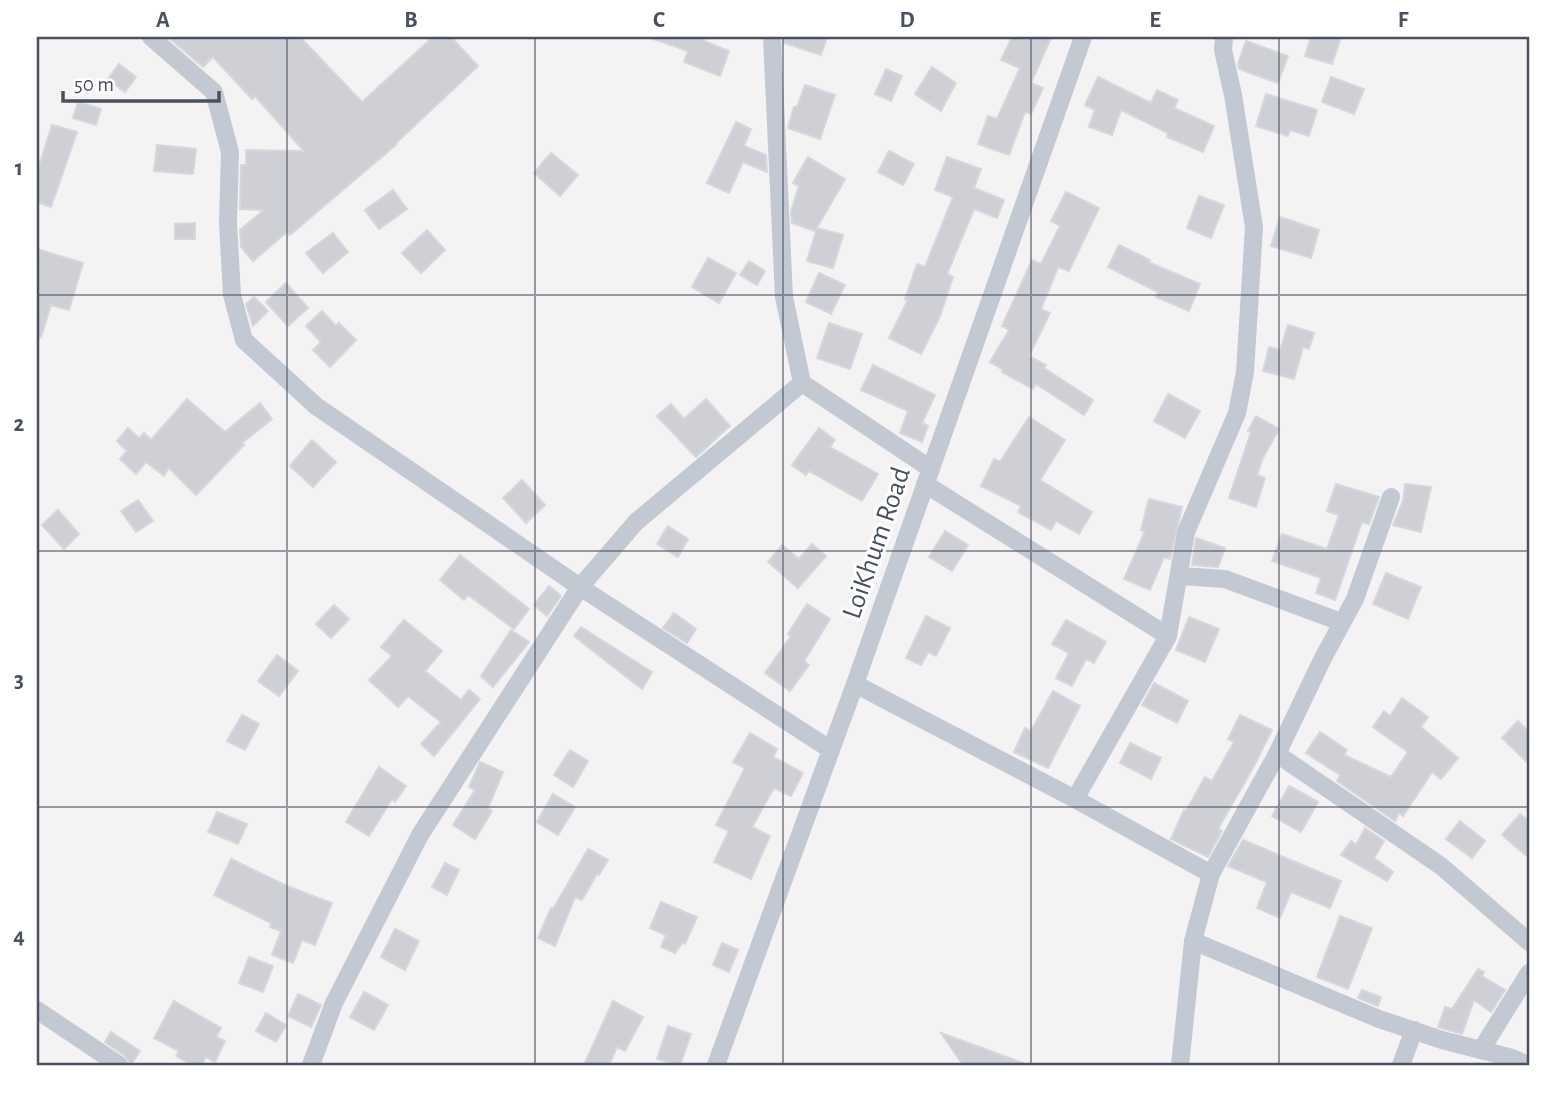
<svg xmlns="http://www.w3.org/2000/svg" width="1566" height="1102" font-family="'Alegreya Sans',sans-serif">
<rect width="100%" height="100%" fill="#f4f2f2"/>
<g fill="#ced0d6" stroke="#d6d7dd" stroke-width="2">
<polygon points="168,37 300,37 362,102 433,37 451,37 478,66 396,143 397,144 290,235 287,232 253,261 241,247 240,230 264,210 240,209 241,165 246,165 246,150 304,151 255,96 252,99 213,57 203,67"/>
<polygon points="654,37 705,37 704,41 729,51 720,76 684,62 688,51 653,39"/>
<polygon points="783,37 827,37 821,55 784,43"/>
<polygon points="1012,37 1051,38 1031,83 1043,88 1031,114 1025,112 1009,155 978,144 988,116 997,119 1020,68 1001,60"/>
<polygon points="1311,37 1341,37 1332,64 1305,56"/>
<polygon points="1246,41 1288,56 1278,83 1239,69 1238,64"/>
<polygon points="119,64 136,77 125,92 108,79"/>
<polygon points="932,67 956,83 941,111 915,94"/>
<polygon points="886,69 902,76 891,101 875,94"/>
<polygon points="1098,77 1151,103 1157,90 1178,100 1174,108 1214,126 1203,152 1167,137 1168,133 1121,110 1112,135 1089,127 1095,110 1085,105"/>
<polygon points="1331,77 1364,89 1354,114 1322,102"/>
<polygon points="805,85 835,95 820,139 788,128 794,107 797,107"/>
<polygon points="1266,94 1317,110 1309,136 1290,130 1288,136 1256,126"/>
<polygon points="78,102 101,109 96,125 73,118"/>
<polygon points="736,122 751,129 744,146 766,155 767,172 743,162 729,193 707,183"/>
<polygon points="52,125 77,132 51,207 37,202 37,173"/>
<polygon points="157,145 196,149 193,174 154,171"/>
<polygon points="889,151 914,164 903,185 878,172"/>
<polygon points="551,153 578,175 560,196 534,173"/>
<polygon points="808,157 845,179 815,231 792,223 791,211 799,186 793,183"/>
<polygon points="947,157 981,169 974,188 1004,200 997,218 974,209 947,274 953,277 940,316 921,354 889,338 908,300 905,299 917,264 925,267 953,197 935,190"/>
<polygon points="393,190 407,209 379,229 365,210"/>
<polygon points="1066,192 1099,208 1069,271 1058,267 1041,309 1050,313 1029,356 1046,365 1044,368 1093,400 1084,415 1036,384 1033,389 1002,372 1003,370 990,362 1009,330 1002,326 1032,260 1041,264 1060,226 1051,221"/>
<polygon points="1199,196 1224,205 1211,238 1187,228"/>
<polygon points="1280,217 1319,230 1311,258 1271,246"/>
<polygon points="195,223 195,239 175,239 175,224"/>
<polygon points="817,228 843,235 833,268 807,261"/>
<polygon points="427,230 445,250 421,273 402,253"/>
<polygon points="333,233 348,252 323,273 306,253"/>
<polygon points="1119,245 1150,260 1148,262 1200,284 1189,311 1156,297 1158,292 1108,267"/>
<polygon points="37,249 83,263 69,310 51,305 41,337 37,336"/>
<polygon points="708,258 736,273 719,303 692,287"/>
<polygon points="749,261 765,271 757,285 740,275"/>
<polygon points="819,273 845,285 831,314 806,302"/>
<polygon points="286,283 308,308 288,326 266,302"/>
<polygon points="254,297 268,311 253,326 246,304"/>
<polygon points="322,311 336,326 339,323 356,340 330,367 313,350 321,342 306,326"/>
<polygon points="829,323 862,334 850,369 817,358"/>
<polygon points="1288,325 1314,333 1309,349 1303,347 1294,379 1263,371 1269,347 1280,350"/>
<polygon points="873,365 935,395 922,423 928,426 922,442 900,433 908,411 861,390"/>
<polygon points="1168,394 1200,411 1185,438 1154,421"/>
<polygon points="187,399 225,432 260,403 272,419 242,443 244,445 196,495 169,468 164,476 146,462 136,474 120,459 127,451 117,441 128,428 139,438 144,433 151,440"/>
<polygon points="706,399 730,426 696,457 657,416 671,404 684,419"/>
<polygon points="1256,416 1279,429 1263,458 1257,475 1265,478 1256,507 1229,498 1251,432 1248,431"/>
<polygon points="1029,417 1065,440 1040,480 1092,512 1079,534 1056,521 1051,530 1018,512 1021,506 981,486 994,459 1000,462"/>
<polygon points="819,428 835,440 830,447 878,474 862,501 809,471 806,475 792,465"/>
<polygon points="312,440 336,462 313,487 290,466"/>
<polygon points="522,480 545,505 526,523 503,498"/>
<polygon points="1336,484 1379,497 1369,524 1362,522 1335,600 1316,593 1321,578 1272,561 1282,534 1327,549 1339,515 1327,511"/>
<polygon points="1405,484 1431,487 1421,532 1393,525 1403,501"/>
<polygon points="1149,499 1182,507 1170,559 1164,557 1150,590 1124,579 1145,531 1141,530"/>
<polygon points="138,500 153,521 136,532 121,511"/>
<polygon points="58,510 79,534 64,549 42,525"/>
<polygon points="668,526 688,539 678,557 657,544"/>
<polygon points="945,531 968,545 952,571 929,557"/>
<polygon points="1196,538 1225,548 1218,567 1192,565"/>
<polygon points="812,544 826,556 798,588 768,562 782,545 799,559"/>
<polygon points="460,555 529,609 514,629 468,595 464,600 440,580"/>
<polygon points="1386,573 1421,587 1408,619 1373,604"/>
<polygon points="549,586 561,596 547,616 534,605"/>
<polygon points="807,604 830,619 804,661 809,665 790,691 765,673 791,636 788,634"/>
<polygon points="334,605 349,619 331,638 316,624"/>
<polygon points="674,613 696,629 687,643 663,628"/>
<polygon points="926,616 950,628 936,656 928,652 921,665 906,658"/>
<polygon points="1189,617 1219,629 1205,662 1176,650"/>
<polygon points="404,620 442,651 425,671 461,700 469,690 480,699 434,756 421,744 441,722 408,696 398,707 369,680 392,656 381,647"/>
<polygon points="1066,620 1106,642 1094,663 1086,659 1072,686 1056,678 1069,653 1052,644"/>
<polygon points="581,627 652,672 642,689 574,636"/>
<polygon points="511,630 529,642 493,687 481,676"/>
<polygon points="277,655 298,671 279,696 258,681"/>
<polygon points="1154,683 1188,701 1177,723 1142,705"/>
<polygon points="1053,691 1080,706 1048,768 1014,752 1025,728 1031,731"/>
<polygon points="1402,698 1428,717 1421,727 1458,758 1441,779 1432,772 1403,816 1399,813 1395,821 1337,781 1340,775 1306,753 1320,732 1347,750 1344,755 1391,777 1408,752 1373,727 1384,711 1390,716"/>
<polygon points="242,715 259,724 245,750 227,741"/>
<polygon points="1240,715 1272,730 1254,766 1218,829 1222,831 1208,857 1171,839 1184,810 1186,811 1205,777 1212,781 1234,742 1228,739"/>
<polygon points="1518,721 1529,732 1529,764 1502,738"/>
<polygon points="750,733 777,749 773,757 803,773 791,796 774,788 752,827 770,836 751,879 714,862 729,831 716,825 745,768 733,762"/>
<polygon points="1130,743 1161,758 1151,779 1120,763"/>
<polygon points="570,750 588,761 573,787 554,775"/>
<polygon points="480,762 503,772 488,808 492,811 475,839 453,825 475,790 469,787"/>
<polygon points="379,767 406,786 395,802 392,799 369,836 346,822"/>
<polygon points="1289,786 1318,802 1301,832 1272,816"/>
<polygon points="553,794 575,807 558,835 537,822"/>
<polygon points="217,812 247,824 238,844 208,832"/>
<polygon points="1520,814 1529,821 1529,858 1502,835"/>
<polygon points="1460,821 1485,841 1472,858 1446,839"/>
<polygon points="1365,828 1384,841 1374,858 1393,872 1387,881 1341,855 1351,841 1356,845"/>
<polygon points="1243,840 1341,881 1330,908 1291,892 1280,918 1257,908 1267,882 1228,866"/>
<polygon points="588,849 608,860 599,875 597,874 582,900 575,897 555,946 538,938 551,908 553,909"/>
<polygon points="231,859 287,886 332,903 315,945 302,940 293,963 272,955 281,931 270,927 271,923 214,895"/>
<polygon points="445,863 459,870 447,895 432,887"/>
<polygon points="661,902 697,917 685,944 683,942 675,953 661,947 666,935 650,928"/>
<polygon points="1340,916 1372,928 1348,989 1317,977"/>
<polygon points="395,929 419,941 405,970 381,957"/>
<polygon points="722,943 738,950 729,972 713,965"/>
<polygon points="249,957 273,966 263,992 239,983"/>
<polygon points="1478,969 1484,972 1482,976 1505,990 1491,1012 1474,1000 1462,1034 1438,1027 1445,1007 1452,1009"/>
<polygon points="1362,990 1381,997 1378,1006 1358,998"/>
<polygon points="364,992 388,1005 374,1030 350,1017"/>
<polygon points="298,994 321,1005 311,1027 288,1016"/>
<polygon points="174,1001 221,1028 216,1037 225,1041 215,1062 206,1057 201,1065 192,1065 176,1056 179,1051 154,1038"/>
<polygon points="613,1001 643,1017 625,1051 617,1047 609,1065 584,1065"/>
<polygon points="266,1013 286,1025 276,1042 256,1031"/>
<polygon points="668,1026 691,1034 680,1065 657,1059"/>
<polygon points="111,1032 140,1051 131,1065 125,1056 105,1042"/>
<polygon points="941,1033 1023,1063 1023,1065 963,1065"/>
</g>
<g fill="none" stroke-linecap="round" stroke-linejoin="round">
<g stroke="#c2c9d3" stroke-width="18">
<polyline points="151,37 214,92 230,152 228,223 232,295 244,340 316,406 580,587 831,750"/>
<polyline points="772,37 784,297 802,383 931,469"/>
<polyline points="925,484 1168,636"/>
<polyline points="1180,576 1225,579 1341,622"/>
<polyline points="855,684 1075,799 1211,874"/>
<polyline points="1277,754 1441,866 1529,942"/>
<polyline points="1075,799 1168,636 1186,532 1237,413 1245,372 1254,227 1233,95 1223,50 1224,37"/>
<polyline points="1193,941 1379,1019 1442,1040 1512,1058 1528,1065"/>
<polyline points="37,1010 119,1065"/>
<polyline points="1481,1050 1529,973"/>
<polyline points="311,1065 334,1003 420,835 580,587 636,522 802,383"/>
<polyline points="716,1065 855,684 1083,37"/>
<polyline points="1180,1065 1193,941 1211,874 1277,754 1323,658 1355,599 1391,497"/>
<polyline points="1401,1065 1414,1030"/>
</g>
</g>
<path fill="none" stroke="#495160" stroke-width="2" stroke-opacity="0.55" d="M 287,37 L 287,1065M 535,37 L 535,1065M 783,37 L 783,1065M 1031,37 L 1031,1065M 1279,37 L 1279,1065M 37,295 L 1529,295M 37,551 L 1529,551M 37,807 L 1529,807"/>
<g text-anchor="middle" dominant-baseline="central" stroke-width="6" stroke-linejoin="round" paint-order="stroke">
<g font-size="28" fill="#495160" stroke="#fff">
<text transform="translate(877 543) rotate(-71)">LoiKhum Road</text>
</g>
</g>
<rect width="1566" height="1102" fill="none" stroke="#ffffff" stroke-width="77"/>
<path d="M63 91v10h156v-10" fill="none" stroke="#495160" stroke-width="3.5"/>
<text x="74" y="91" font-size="21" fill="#495160" stroke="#ffffff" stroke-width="5" paint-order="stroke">50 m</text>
<rect x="38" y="38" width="1490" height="1026" fill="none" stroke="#495160" stroke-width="2.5"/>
<g font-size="23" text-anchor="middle" font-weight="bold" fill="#495160">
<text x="163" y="27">A</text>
<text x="411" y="27">B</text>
<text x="659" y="27">C</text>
<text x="907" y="27">D</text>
<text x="1155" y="27">E</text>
<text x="1403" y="27">F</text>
<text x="19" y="175">1</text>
<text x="19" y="431">2</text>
<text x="19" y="687">3</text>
<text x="19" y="943">4</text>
</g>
</svg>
